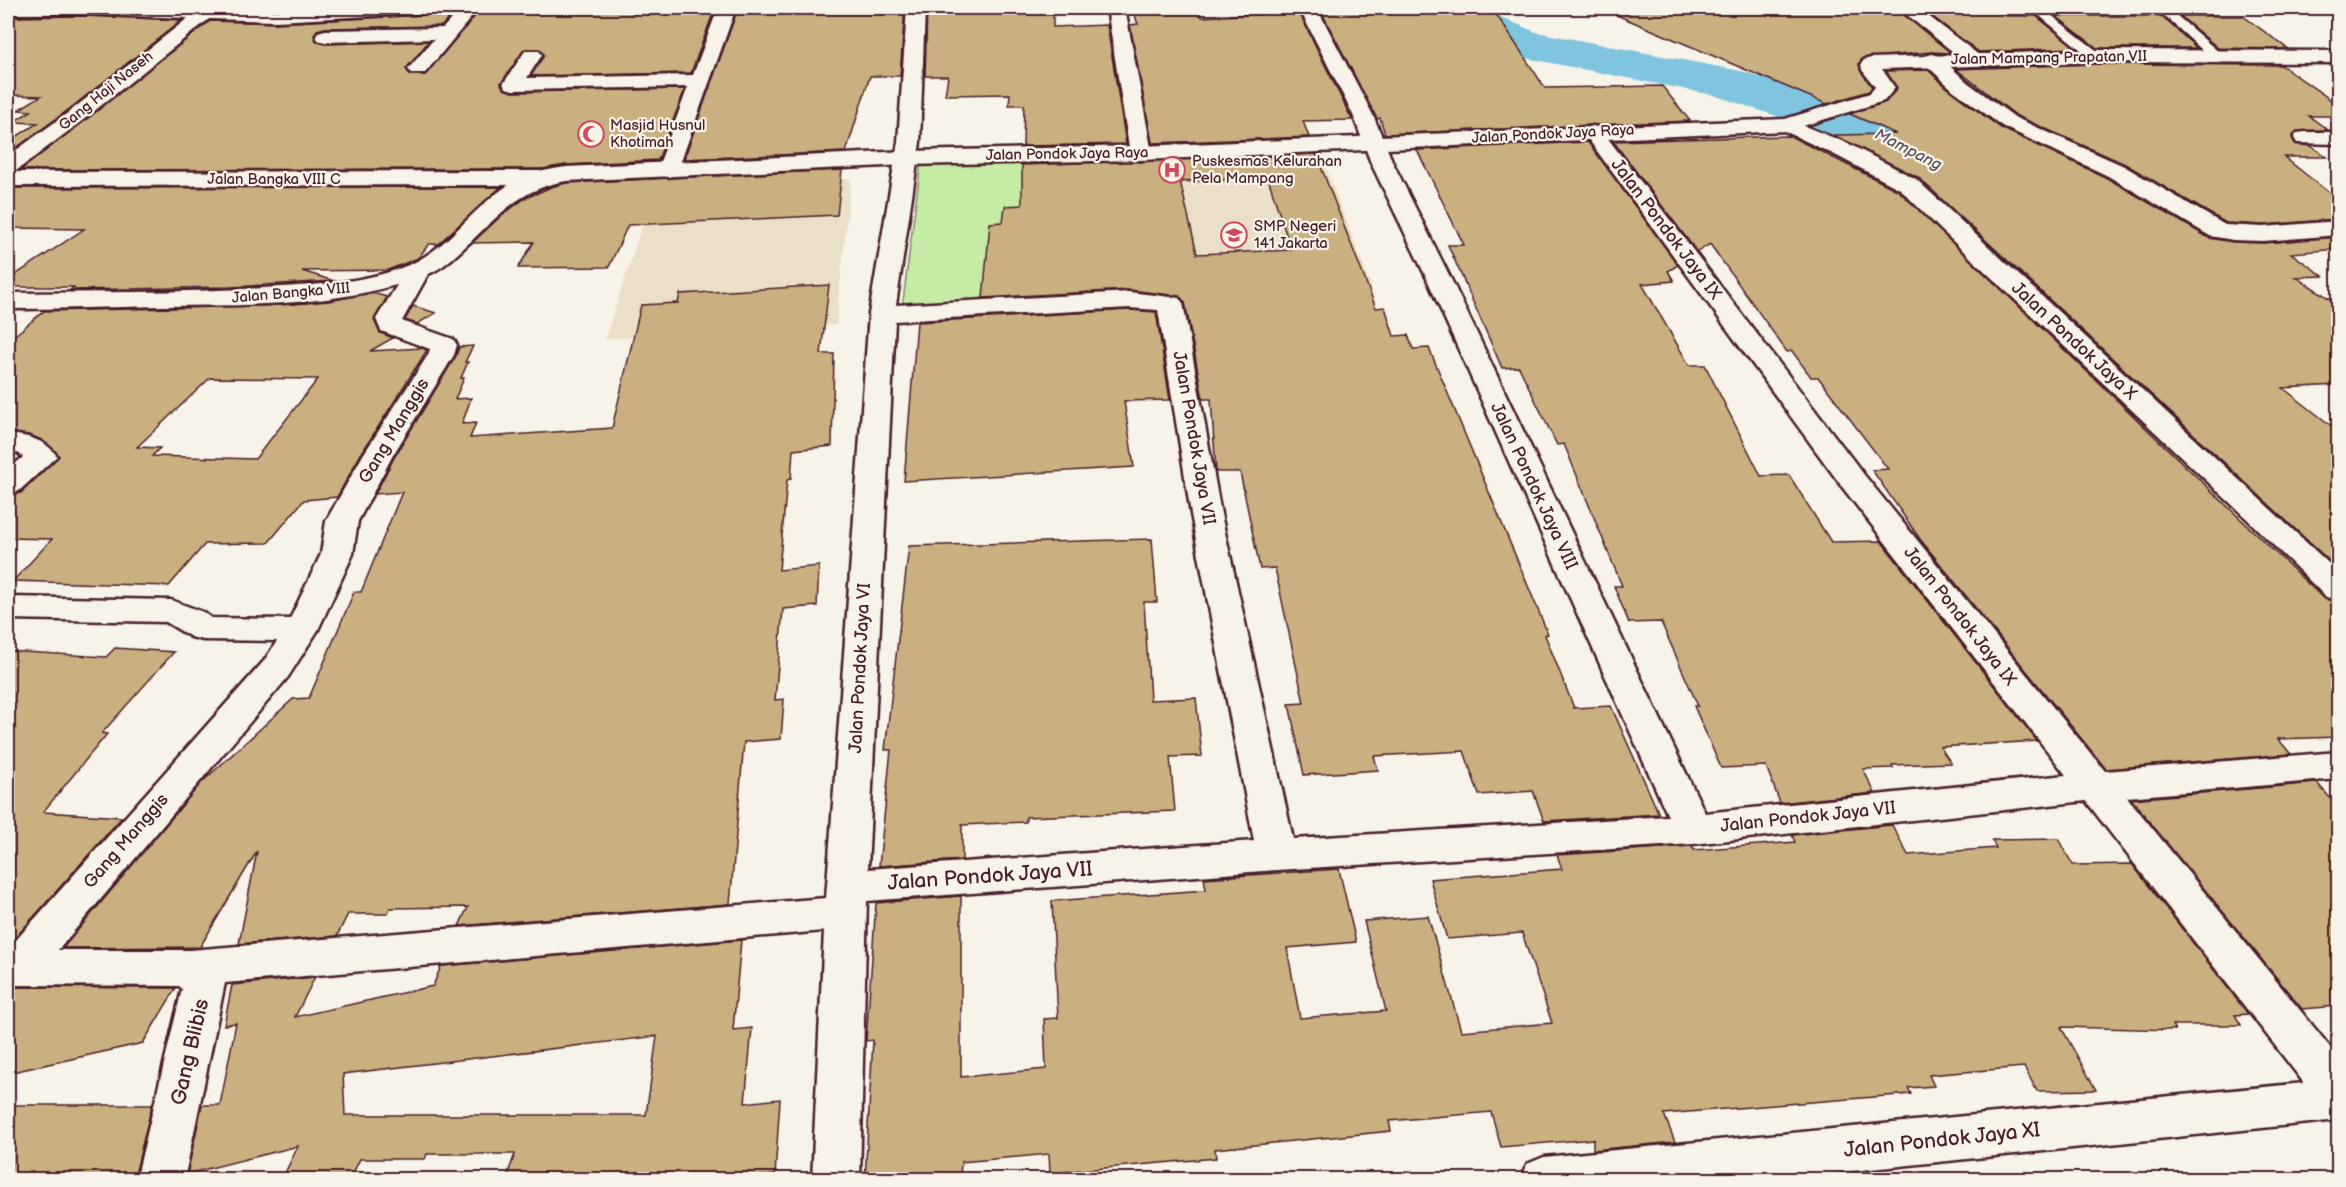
<svg xmlns="http://www.w3.org/2000/svg" width="2346" height="1187" font-family="'Balsamiq Sans',sans-serif">
<rect width="100%" height="100%" fill="#f7f3e8"/>
<filter id="ink" filterUnits="userSpaceOnUse"><feTurbulence type="fractalNoise" baseFrequency=".0167" numOctaves="2"/><feDisplacementMap in="SourceGraphic" scale="12" xChannelSelector="R" yChannelSelector="G"/><feConvolveMatrix kernelMatrix="1 2 1 2 8 2 1 2 1" color-interpolation-filters="sRGB"/></filter>
<g filter="url(#ink)">
<g fill="#eadfc9">
<polygon points="1320,152 1371,286 1123,297 1111,184 1227,181 1223,156"/>
<polygon points="851,179 836,325 605,339 654,189"/>
</g>
<polygon fill="#c5eba5" stroke="#888568" stroke-width="1.5" points="1223,156 1227,181 1111,184 1123,297 902,309 921,162"/>
<g fill="none" stroke-linecap="round" stroke-linejoin="round">
<polygon fill="#80c5e0" fill-rule="evenodd" points="1418,8 1479,8 1536,32 1741,71 1878,113 2003,175 2011,187 2003,199 1982,205 1961,199 1840,137 1713,95 1506,54 1425,18"/>
</g>
<g fill="#caaf80" stroke="#4a1f2b" stroke-width="1.5" fill-rule="evenodd">
<polygon points="487,8 658,8 657,9 714,11 691,73 531,76 544,55 539,49 525,49 501,83 504,89 513,92 685,89 658,160 566,165 542,169 21,170 210,21 276,23 425,15 435,10 456,10 442,26 325,28 317,30 314,35 316,41 325,44 429,41 406,69 411,75 425,75 481,9"/>
<polygon points="905,8 900,76 870,76 846,152 684,159 737,11"/>
<polygon points="927,8 1053,9 1053,27 1107,25 1126,144 1023,146 1024,105 1009,105 1010,94 945,95 948,76 925,76"/>
<polygon points="1132,8 1198,8 1202,17 1299,12 1352,120 1303,121 1309,137 1152,143 1130,25 1138,24"/>
<polygon points="1404,8 1492,8 1545,88 1662,86 1690,121 1385,134 1380,118 1377,119 1321,11"/>
<polygon points="1600,8 1896,8 1951,53 1931,52 1863,58 1859,63 1860,70 1872,87 1869,91 1827,104"/>
<polygon points="1921,8 1996,8 2006,16 2036,16 2076,48 1979,52"/>
<polygon points="83,16 182,20 68,110 8,154 8,142 38,123 13,122 31,111 18,110 41,96 8,95 8,17"/>
<polygon points="2056,16 2161,16 2197,48 2097,48"/>
<polygon points="2180,16 2243,16 2288,49 2218,48"/>
<polygon points="2096,64 2281,65 2338,105 2338,116 2309,116 2328,130 2297,131 2292,137 2295,144 2311,146 2327,157 2284,157 2338,200 2338,219 2263,225 2226,223 2125,164 2017,116 1956,69"/>
<polygon points="1928,70 1952,92 2001,128 2107,178 2209,238 2233,242 2263,243 2338,237 2338,249 2291,253 2323,276 2296,277 2338,304 2338,385 2283,388 2338,431 2338,569 1918,177 1833,135 1896,134 1850,114 1886,102 1897,88 1886,71"/>
<polygon points="1790,136 1899,191 2324,599 2338,602 2338,737 2278,739 2291,754 2106,769 1920,539 1872,470 1888,469 1818,377 1811,377 1792,351 1787,352 1710,244 1697,252 1613,141"/>
<polygon points="1588,142 1678,265 1668,271 1674,281 1642,284 1689,365 1705,365 1761,476 1789,475 1831,542 1881,541 2037,741 1940,747 1951,763 1892,765 1893,768 1863,769 1875,793 1780,803 1766,766 1721,768 1694,706 1698,706 1661,622 1629,623 1614,586 1622,586 1564,444 1557,445 1519,367 1502,368 1448,245 1464,245 1417,150"/>
<path d="M 1316,154 L 1376,308 L 1385,307 L 1394,336 L 1408,335 L 1413,349 L 1429,348 L 1548,634 L 1545,635 L 1574,708 L 1611,706 L 1659,814 L 1544,821 L 1533,791 L 1479,795 L 1464,751 L 1374,756 L 1378,770 L 1304,775 L 1289,704 L 1304,703 L 1275,568 L 1260,569 L 1240,472 L 1216,472 L 1211,399 L 1203,399 L 1185,302 L 1179,296 L 1129,290 L 983,298 L 990,223 L 1003,222 L 1005,206 L 1022,205 L 1022,165 ZM 1268,178 L 1291,250 L 1197,254 L 1180,181 Z"/>
<polygon points="842,170 837,215 628,225 609,267 518,268 534,242 472,243 501,216 524,199 551,187 566,183"/>
<polygon points="501,187 438,244 429,244 418,258 388,270 302,271 334,281 231,287 70,290 74,287 8,287 8,280 84,229 8,228 8,188"/>
<polygon points="829,285 821,354 834,354 832,446 793,450 791,479 787,480 779,570 819,566 817,606 783,609 775,700 784,699 781,739 744,742 730,904 459,926 468,907 390,908 387,914 348,914 337,936 239,944 257,851 200,947 63,948 201,783 293,699 309,698 354,592 361,592 402,492 375,494 395,456 456,356 459,347 473,346 465,362 468,362 461,378 464,378 455,399 471,398 462,424 476,423 470,438 612,428 641,305 678,303 680,294"/>
<path d="M 372,293 L 387,297 L 374,320 L 380,333 L 393,338 L 370,351 L 422,348 L 427,350 L 361,454 L 337,497 L 304,500 L 268,543 L 205,544 L 169,586 L 13,581 L 52,539 L 8,538 L 8,496 L 21,493 L 59,456 L 42,440 L 29,435 L 8,432 L 8,341 L 44,311 L 262,306 L 329,301 ZM 210,378 L 318,379 L 255,459 L 152,456 L 160,448 L 137,447 Z"/>
<polygon points="413,306 436,313 417,324 405,320"/>
<polygon points="1129,310 1156,312 1170,400 1124,401 1134,467 904,481 917,322"/>
<polygon points="1152,539 1157,602 1144,602 1150,700 1196,698 1202,756 1170,757 1175,811 1026,817 1026,822 962,825 962,860 879,866 891,750 885,750 909,546"/>
<polygon points="115,648 174,652 102,733 107,734 43,812 122,817 8,946 8,651 106,657"/>
<polygon points="2317,783 2338,807 2338,1006 2302,1009 2131,799"/>
<polygon points="1892,825 1908,855 1996,848 1992,840 2058,839 2073,865 2132,864 2248,1014 2235,1015 2241,1025 2172,1025 2175,1030 2061,1027 2096,1090 2037,1091 2024,1067 1929,1075 1934,1086 1908,1088 1911,1094 1664,1114 1675,1142 1593,1150 1593,1139 1501,1147 1491,1112 1389,1121 1391,1131 1215,1149 1216,1158 1050,1173 1049,1154 961,1162 960,1179 865,1179 873,1040 866,1041 876,903 961,896 961,1077 1046,1069 1044,1019 1058,1018 1052,901 1206,890 1204,878 1339,869 1356,942 1287,948 1300,1018 1386,1011 1364,921 1428,916 1461,1031 1552,1023 1522,933 1447,939 1430,879 1562,869 1557,855 1692,846 1694,850 1795,842 1792,835"/>
<path d="M 741,940 L 733,1030 L 752,1028 L 745,1103 L 780,1099 L 775,1175 L 739,1179 L 506,1179 L 515,1154 L 427,1154 L 425,1159 L 360,1159 L 350,1179 L 282,1179 L 298,1146 L 187,1174 L 202,1105 L 220,1105 L 236,1023 L 224,1025 L 232,985 L 315,977 L 295,1017 L 433,986 L 441,966 ZM 657,1036 L 646,1115 L 345,1115 L 343,1074 Z"/>
<polygon points="8,987 176,988 143,1043 8,1073"/>
<polygon points="8,1105 152,1105 134,1179 8,1179"/>
</g>
<g fill="none" stroke-linecap="round" stroke-linejoin="round">
<g stroke="#4a1f2b" stroke-width="5">
<g id="lane">
<polygon points="2030,8 2042,8 2100,53 2100,59 2092,59"/>
<polygon points="2156,8 2168,8 2220,53 2220,59 2212,59"/>
</g>
</g>
<g stroke="#4a1f2b" stroke-width="5">
<g id="street">
<polygon points="8,8 191,8 276,11 293,8 434,8 431,12 425,13 276,21 209,19 83,120 16,171 9,172 540,171 548,173 551,178 548,183 540,185 8,186 8,156 69,112 188,18 83,14 8,15"/>
<polygon points="461,8 479,8 425,73 411,73 408,69 434,39 325,42 318,40 316,36 318,32 325,30 443,28"/>
<polygon points="718,8 736,8 676,175 668,177 660,175 657,170 688,87 513,90 506,88 503,84 525,51 539,51 542,55 527,78 693,75"/>
<path d="M 907,8 L 925,8 L 920,142 L 896,305 L 1129,292 L 1179,298 L 1183,303 L 1221,514 L 1293,839 L 1668,816 L 1427,279 L 1371,163 L 1353,115 L 1299,8 L 1317,8 L 1373,115 L 1393,163 L 1451,279 L 1705,813 L 2066,775 L 1843,488 L 1586,136 L 1582,132 L 1586,128 L 1593,126 L 1600,128 L 1865,476 L 2105,771 L 2338,752 L 2338,779 L 2127,797 L 2338,1057 L 2338,1120 L 1767,1180 L 1520,1180 L 1527,1164 L 1544,1157 L 2304,1083 L 2086,801 L 1693,844 L 1277,870 L 867,901 L 860,1180 L 812,1180 L 824,931 L 225,983 L 184,1180 L 136,1180 L 182,989 L 179,986 L 8,985 L 8,949 L 264,661 L 277,641 L 203,640 L 191,637 L 166,622 L 8,619 L 8,597 L 171,600 L 203,612 L 211,618 L 290,619 L 321,554 L 326,521 L 363,455 L 428,355 L 430,349 L 381,331 L 376,319 L 410,264 L 419,262 L 428,264 L 431,269 L 402,321 L 453,339 L 457,345 L 454,355 L 393,455 L 358,521 L 353,554 L 318,630 L 288,677 L 58,950 L 190,950 L 826,898 L 869,314 L 898,142 ZM 1129,308 L 1158,310 L 1191,514 L 1254,841 L 868,869 L 895,321 Z"/>
<polygon points="1107,8 1125,8 1152,153 1149,158 1141,160 1133,158 1130,153"/>
<polygon points="1898,8 1918,8 1984,59 1981,63 1967,63"/>
<polygon points="1932,54 1939,56 1967,82 2016,118 2124,166 2225,225 2263,227 2338,221 2338,235 2263,241 2233,240 2210,236 2108,176 2002,126 1953,90 1925,64 1922,60 1925,56"/>
<polygon points="1787,119 1849,144 1916,179 2338,572 2338,600 2326,597 2244,516 1940,229 1900,189 1833,154 1780,129 1777,125 1780,121"/>
<polygon points="2305,132 2338,132 2338,144 2297,143 2294,138 2297,133"/>
<path d="M 8,434 C 27,436 45,439 57,456 L 19,491 L 8,494 L 8,470 L 23,457 L 18,453 L 8,452 Z"/>
</g>
</g>
<g stroke="#4a1f2b" stroke-width="5">
<path id="secondary" d="M 2096,50 L 2338,51 L 2338,63 L 2096,62 L 1882,69 L 1895,88 L 1884,101 L 1787,131 L 1141,160 L 907,165 L 566,181 C 521,188 498,216 466,246 C 454,257 442,269 426,275 C 342,307 250,305 162,306 C 110,307 59,309 8,309 L 8,293 C 93,292 178,293 263,288 C 313,285 364,284 411,264 C 451,246 475,203 514,182 C 530,172 548,170 566,167 L 907,151 L 1141,146 L 1785,119 L 1870,93 L 1875,87 L 1862,70 L 1861,64 L 1864,60 L 1871,58 Z"/>
</g>
<use href="#lane" fill="#f7f3e8" fill-rule="evenodd"/>
<use href="#street" fill="#f7f3e8" fill-rule="evenodd"/>
<use href="#secondary" fill="#f7f3e8" fill-rule="evenodd"/>
</g>
</g>
<defs>
<g id="mosque-ring" transform="scale(1.35)"><circle r="9.5" fill="#f7f3e8" stroke="#d1495b" stroke-width="1.5"/><path d="M3.5-4.9A6 6 0 1 0 3.5 4.9A5 5 0 1 1 3.5-4.9Z" fill="#d1495b"/></g>
<g id="hospital-ring" transform="scale(1.35)"><circle r="9.5" fill="#f7f3e8" stroke="#d1495b" stroke-width="1.5"/><path d="M-5-5h3v3.5h4V-5h3V5h-3V1.5h-4V5h-3Z" fill="#d1495b"/></g>
<g id="school-ring" transform="scale(1.35)"><circle r="9.5" fill="#f7f3e8" stroke="#d1495b" stroke-width="1.5"/><path d="M0-5L7-2L0 1L-7-2ZM-4 1L0 2.5L4 1V4Q0 6-4 4Z" fill="#d1495b"/></g>
</defs>
<g fill-rule="evenodd">
<use href="#mosque-ring" x="591" y="134"/>
<use href="#hospital-ring" x="1172" y="170"/>
<use href="#school-ring" x="1234" y="235"/>
</g>
<g text-anchor="middle" dominant-baseline="central" stroke-width="4.5" stroke-linejoin="round" paint-order="stroke">
<g font-size="15" fill="#4a1f2b" stroke="#f7f3e8">
<text transform="translate(2049 58) rotate(-1)">Jalan Mampang Prapatan VII</text>
<text transform="translate(106 91) rotate(-39)">Gang Haji Naseh</text>
<text transform="translate(1553 134) rotate(-3)">Jalan Pondok Jaya Raya</text>
<text transform="translate(1067 154) rotate(-1)">Jalan Pondok Jaya Raya</text>
<text x="274" y="179">Jalan Bangka VIII C</text>
<text transform="translate(291 293) rotate(-5)">Jalan Bangka VIII</text>
</g>
<g font-size="15" fill="#4a1f2b" stroke="#f7f3e8" text-anchor="start">
<text x="610" y="125">Masjid Husnul<tspan x="610" dy="17">Khotimah</tspan></text>
<text x="1192" y="161">Puskesmas Kelurahan<tspan x="1192" dy="17">Pela Mampang</tspan></text>
<text x="1254" y="226">SMP Negeri<tspan x="1254" dy="17">141 Jakarta</tspan></text>
</g>
<g font-size="16" font-style="italic" fill="#5a5161" stroke="#f7f3e8">
<text transform="translate(1908 150) rotate(27)">Mampang</text>
</g>
<g font-size="18" fill="#4a1f2b" stroke="#f7f3e8">
<text transform="translate(1666 229) rotate(53)">Jalan Pondok Jaya IX</text>
<text transform="translate(2074 341) rotate(43)">Jalan Pondok Jaya X</text>
<text transform="translate(394 431) rotate(-59)">Gang Manggis</text>
<text transform="translate(1194 438) rotate(80)">Jalan Pondok Jaya VII</text>
<text transform="translate(1534 486) rotate(65)">Jalan Pondok Jaya VIII</text>
<text transform="translate(1960 616) rotate(52)">Jalan Pondok Jaya IX</text>
<text transform="translate(860 668) rotate(-87)">Jalan Pondok Jaya VI</text>
<text transform="translate(1808 817) rotate(-6)">Jalan Pondok Jaya VII</text>
<text transform="translate(126 841) rotate(-49)">Gang Manggis</text>
</g>
<g font-size="21" fill="#4a1f2b" stroke="#f7f3e8">
<text transform="translate(990 876) rotate(-4)">Jalan Pondok Jaya VII</text>
<text transform="translate(190 1052) rotate(-77)">Gang Blibis</text>
<text transform="translate(1942 1140) rotate(-6)">Jalan Pondok Jaya XI</text>
</g>
</g>
<rect width="2346" height="1187" fill="none" stroke="#f7f3e8" stroke-width="30"/>
<rect x="15" y="15" width="2316" height="1157" fill="none" stroke="#4a1f2b" stroke-width="2" filter="url(#ink)"/>
</svg>
